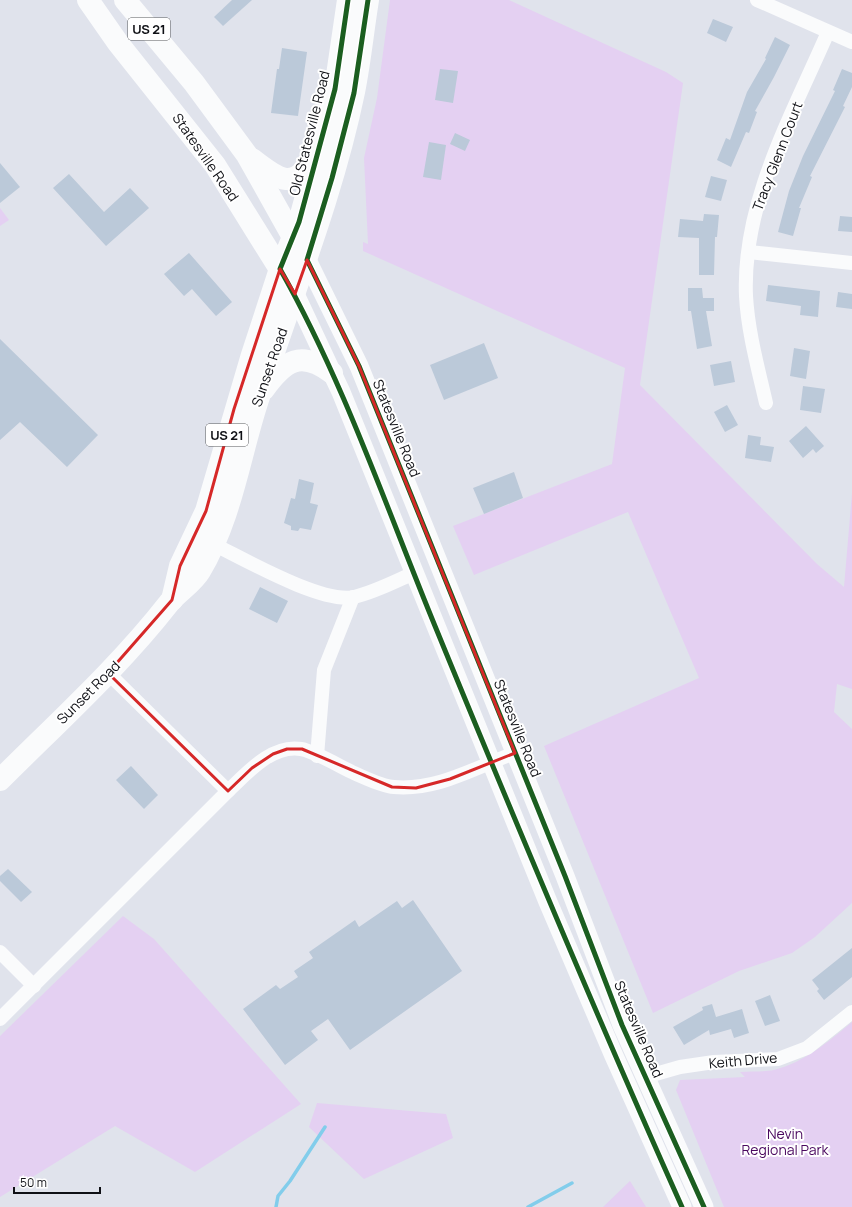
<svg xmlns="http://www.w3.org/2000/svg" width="852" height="1207" font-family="Manrope,sans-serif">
<rect width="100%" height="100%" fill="#e0e3ec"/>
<g fill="#e4d0f2">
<polygon points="390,0 509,0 666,72 683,83 640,385 817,564 844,587 852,493 852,689 837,684 834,712 852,729 852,903 815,937 792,953 739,971 653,1013 544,746 699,678 628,512 474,575 453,526 612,464 625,368 363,251 363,242 368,244 364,158 377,98"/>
<polygon points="0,208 9,220 0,226"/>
<polygon points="123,916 154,939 301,1104 195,1172 115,1126 0,1197 0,1036"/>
<path d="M 852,1022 L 852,1207 L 724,1207 L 676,1090 L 680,1080 L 745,1077 L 740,1072 C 751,1071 764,1072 774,1070 C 805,1062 828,1042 852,1022 Z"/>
<polygon points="317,1103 446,1114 453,1138 364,1179 309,1127"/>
<polygon points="630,1181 646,1207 603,1207"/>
</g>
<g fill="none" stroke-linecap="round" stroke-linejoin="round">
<g stroke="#82cdeb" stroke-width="3.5">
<polyline points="276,1207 278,1196 290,1181 325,1127"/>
<polyline points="528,1207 572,1183"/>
</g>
</g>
<g fill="#bbc9d9">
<polygon points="232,0 252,0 223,26 214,17"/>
<polygon points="713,19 733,27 726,42 707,33"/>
<polygon points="775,37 790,45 774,77 755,111 757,112 749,133 746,132 731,167 717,160 726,138 730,140 747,92 766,59 765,58"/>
<polygon points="282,48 307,52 298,116 271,113 277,69 279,69"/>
<polygon points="440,69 458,71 453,103 435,100"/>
<polygon points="842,69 852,73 852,87 843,106 845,107 810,176 812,177 799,208 801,208 793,236 778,232 789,191 803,156 835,91 833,90"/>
<polygon points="455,133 470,140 465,151 450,144"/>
<polygon points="429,142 446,145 441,180 423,177"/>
<polygon points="0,163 20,187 0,203"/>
<polygon points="69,174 104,212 130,188 149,208 106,246 53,188"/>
<polygon points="711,176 727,180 721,201 705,197"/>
<polygon points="704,214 719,215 717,237 715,237 714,275 699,275 699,238 678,237 680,219 703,221"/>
<polygon points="840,216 852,217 852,232 838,231"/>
<polygon points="189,253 232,302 216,316 192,289 184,296 164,274"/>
<polygon points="768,285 820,291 818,317 800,315 801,306 766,301"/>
<polygon points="688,288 702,288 703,298 714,298 714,311 706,311 712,346 697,349 691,311 688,311"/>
<polygon points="838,292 852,294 852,309 836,307"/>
<polygon points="0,339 98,435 67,467 20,422 0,440"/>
<polygon points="484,343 498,378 444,400 430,365"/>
<polygon points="794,348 810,351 806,379 790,376"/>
<polygon points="731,361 735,382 714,386 710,365"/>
<polygon points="803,386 825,389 821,413 800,410"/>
<polygon points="727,405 738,425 725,432 714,412"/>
<polygon points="806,426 824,446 816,453 813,449 803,458 789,441"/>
<polygon points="748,435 761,437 760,445 774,447 771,462 745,458"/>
<polygon points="514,472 523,498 484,514 473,488"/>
<polygon points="299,479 314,483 310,503 318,505 311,530 300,528 298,531 291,530 291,526 284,523 291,498 295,499"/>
<polygon points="260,587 288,601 277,623 249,609"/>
<polygon points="131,766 158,795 144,809 116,780"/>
<polygon points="8,869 32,892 21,902 0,881 0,876"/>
<polygon points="413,900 462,971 350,1050 328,1019 311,1031 318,1040 285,1065 243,1009 276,985 280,989 298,977 294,971 313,958 309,952 355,920 359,927 397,901 402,908"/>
<polygon points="852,948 852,977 824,1000 817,991 819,989 812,980"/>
<polygon points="770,995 780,1021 765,1026 755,1001"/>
<polygon points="712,1004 716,1017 742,1009 749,1033 734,1038 731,1029 710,1035 709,1030 684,1045 673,1027 703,1010 702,1007"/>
</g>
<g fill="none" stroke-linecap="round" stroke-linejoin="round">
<g stroke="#fafbfc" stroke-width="14">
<polyline points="757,0 852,42"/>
<polyline points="749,252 852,263"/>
<path d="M 766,403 C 758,368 748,332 746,296 C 742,203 792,115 828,32"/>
<path d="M 213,544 C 244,559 322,604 354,597 C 375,592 394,582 414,573"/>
<polyline points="108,673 228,791"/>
<polyline points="317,756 324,670 353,597"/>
<polyline points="0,952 34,986"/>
<path d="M 0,1019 L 228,791 C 247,773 272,744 301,749 C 314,751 341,767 354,773 C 366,778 381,786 394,787 C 437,791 476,767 515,753"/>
<polyline points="645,1077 680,1067 714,1062 778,1059 807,1048 852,1012"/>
</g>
<g stroke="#fafbfc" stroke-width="19">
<polyline points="307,260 359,366 565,876 622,1025 704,1207"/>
<polyline points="295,294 341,392 548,902 614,1056 682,1207"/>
</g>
<g stroke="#fafbfc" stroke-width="22">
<polyline points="88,0 118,43 215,165 286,279"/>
<polyline points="125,0 194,83 247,155 298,246"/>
<path d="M 252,159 C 279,180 293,192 315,156"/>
<path d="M 264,389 C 285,360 301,350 332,373"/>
<polyline points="172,600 180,566 206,511 251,358 280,269 299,222 335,89 348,0"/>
<path d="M 0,780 C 58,722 119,667 169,603 C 178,592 193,583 200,571 C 231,519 239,459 257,403 C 290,300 332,199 354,92 C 360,62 363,31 368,0"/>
</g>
<g stroke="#fff" stroke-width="8">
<g id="cycleway">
<path d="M 348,0 L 335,89 L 299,222 L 280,269 C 344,382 386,507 435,626 C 515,821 596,1015 682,1207"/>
<polyline points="368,0 354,93 332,178 307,260 359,366 565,876 622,1025 704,1207"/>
</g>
</g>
<use href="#cycleway" stroke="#1b5e20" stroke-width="5"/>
</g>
<path fill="none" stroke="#d62828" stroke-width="3" stroke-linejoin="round" d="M 307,260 L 359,366 L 515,753 L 450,779 L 416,788 L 392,787 L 302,749 L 287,749 L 273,754 L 252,768 L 228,791 L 108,673 L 172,600 L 180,566 L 206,511 L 234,409 L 280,269 L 295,294 Z"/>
<g text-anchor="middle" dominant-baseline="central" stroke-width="4" stroke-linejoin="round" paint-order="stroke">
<g fill="#fff" stroke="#57585b" stroke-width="1">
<rect x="128" y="18" width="42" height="22" rx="3"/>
<rect x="206" y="424" width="42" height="22" rx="3"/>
</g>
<g font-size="13" font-weight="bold" fill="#0f1015">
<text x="149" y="29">US 21</text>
<text x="227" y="435">US 21</text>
</g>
<g font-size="14" fill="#0f1015" stroke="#fff">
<text transform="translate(309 133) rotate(-76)">Old Statesville Road</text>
<text transform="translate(777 156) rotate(-69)">Tracy Glenn Court</text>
<text transform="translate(206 157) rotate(55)">Statesville Road</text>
<text transform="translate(269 367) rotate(-71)">Sunset Road</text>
<text transform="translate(397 428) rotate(68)">Statesville Road</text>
<text transform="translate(88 692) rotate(-45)">Sunset Road</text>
<text transform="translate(518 728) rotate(68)">Statesville Road</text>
<text transform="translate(639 1029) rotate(67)">Statesville Road</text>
<text transform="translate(743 1060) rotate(-5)">Keith Drive</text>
</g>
<g font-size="14" fill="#4a085f" stroke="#fff">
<text x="785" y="1133">Nevin<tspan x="785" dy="16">Regional Park</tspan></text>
</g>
</g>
<path d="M14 1187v6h86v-6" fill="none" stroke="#0f1015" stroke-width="2"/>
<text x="20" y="1187" font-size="12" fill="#0f1015" stroke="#ffffff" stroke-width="3" paint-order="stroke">50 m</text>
</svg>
